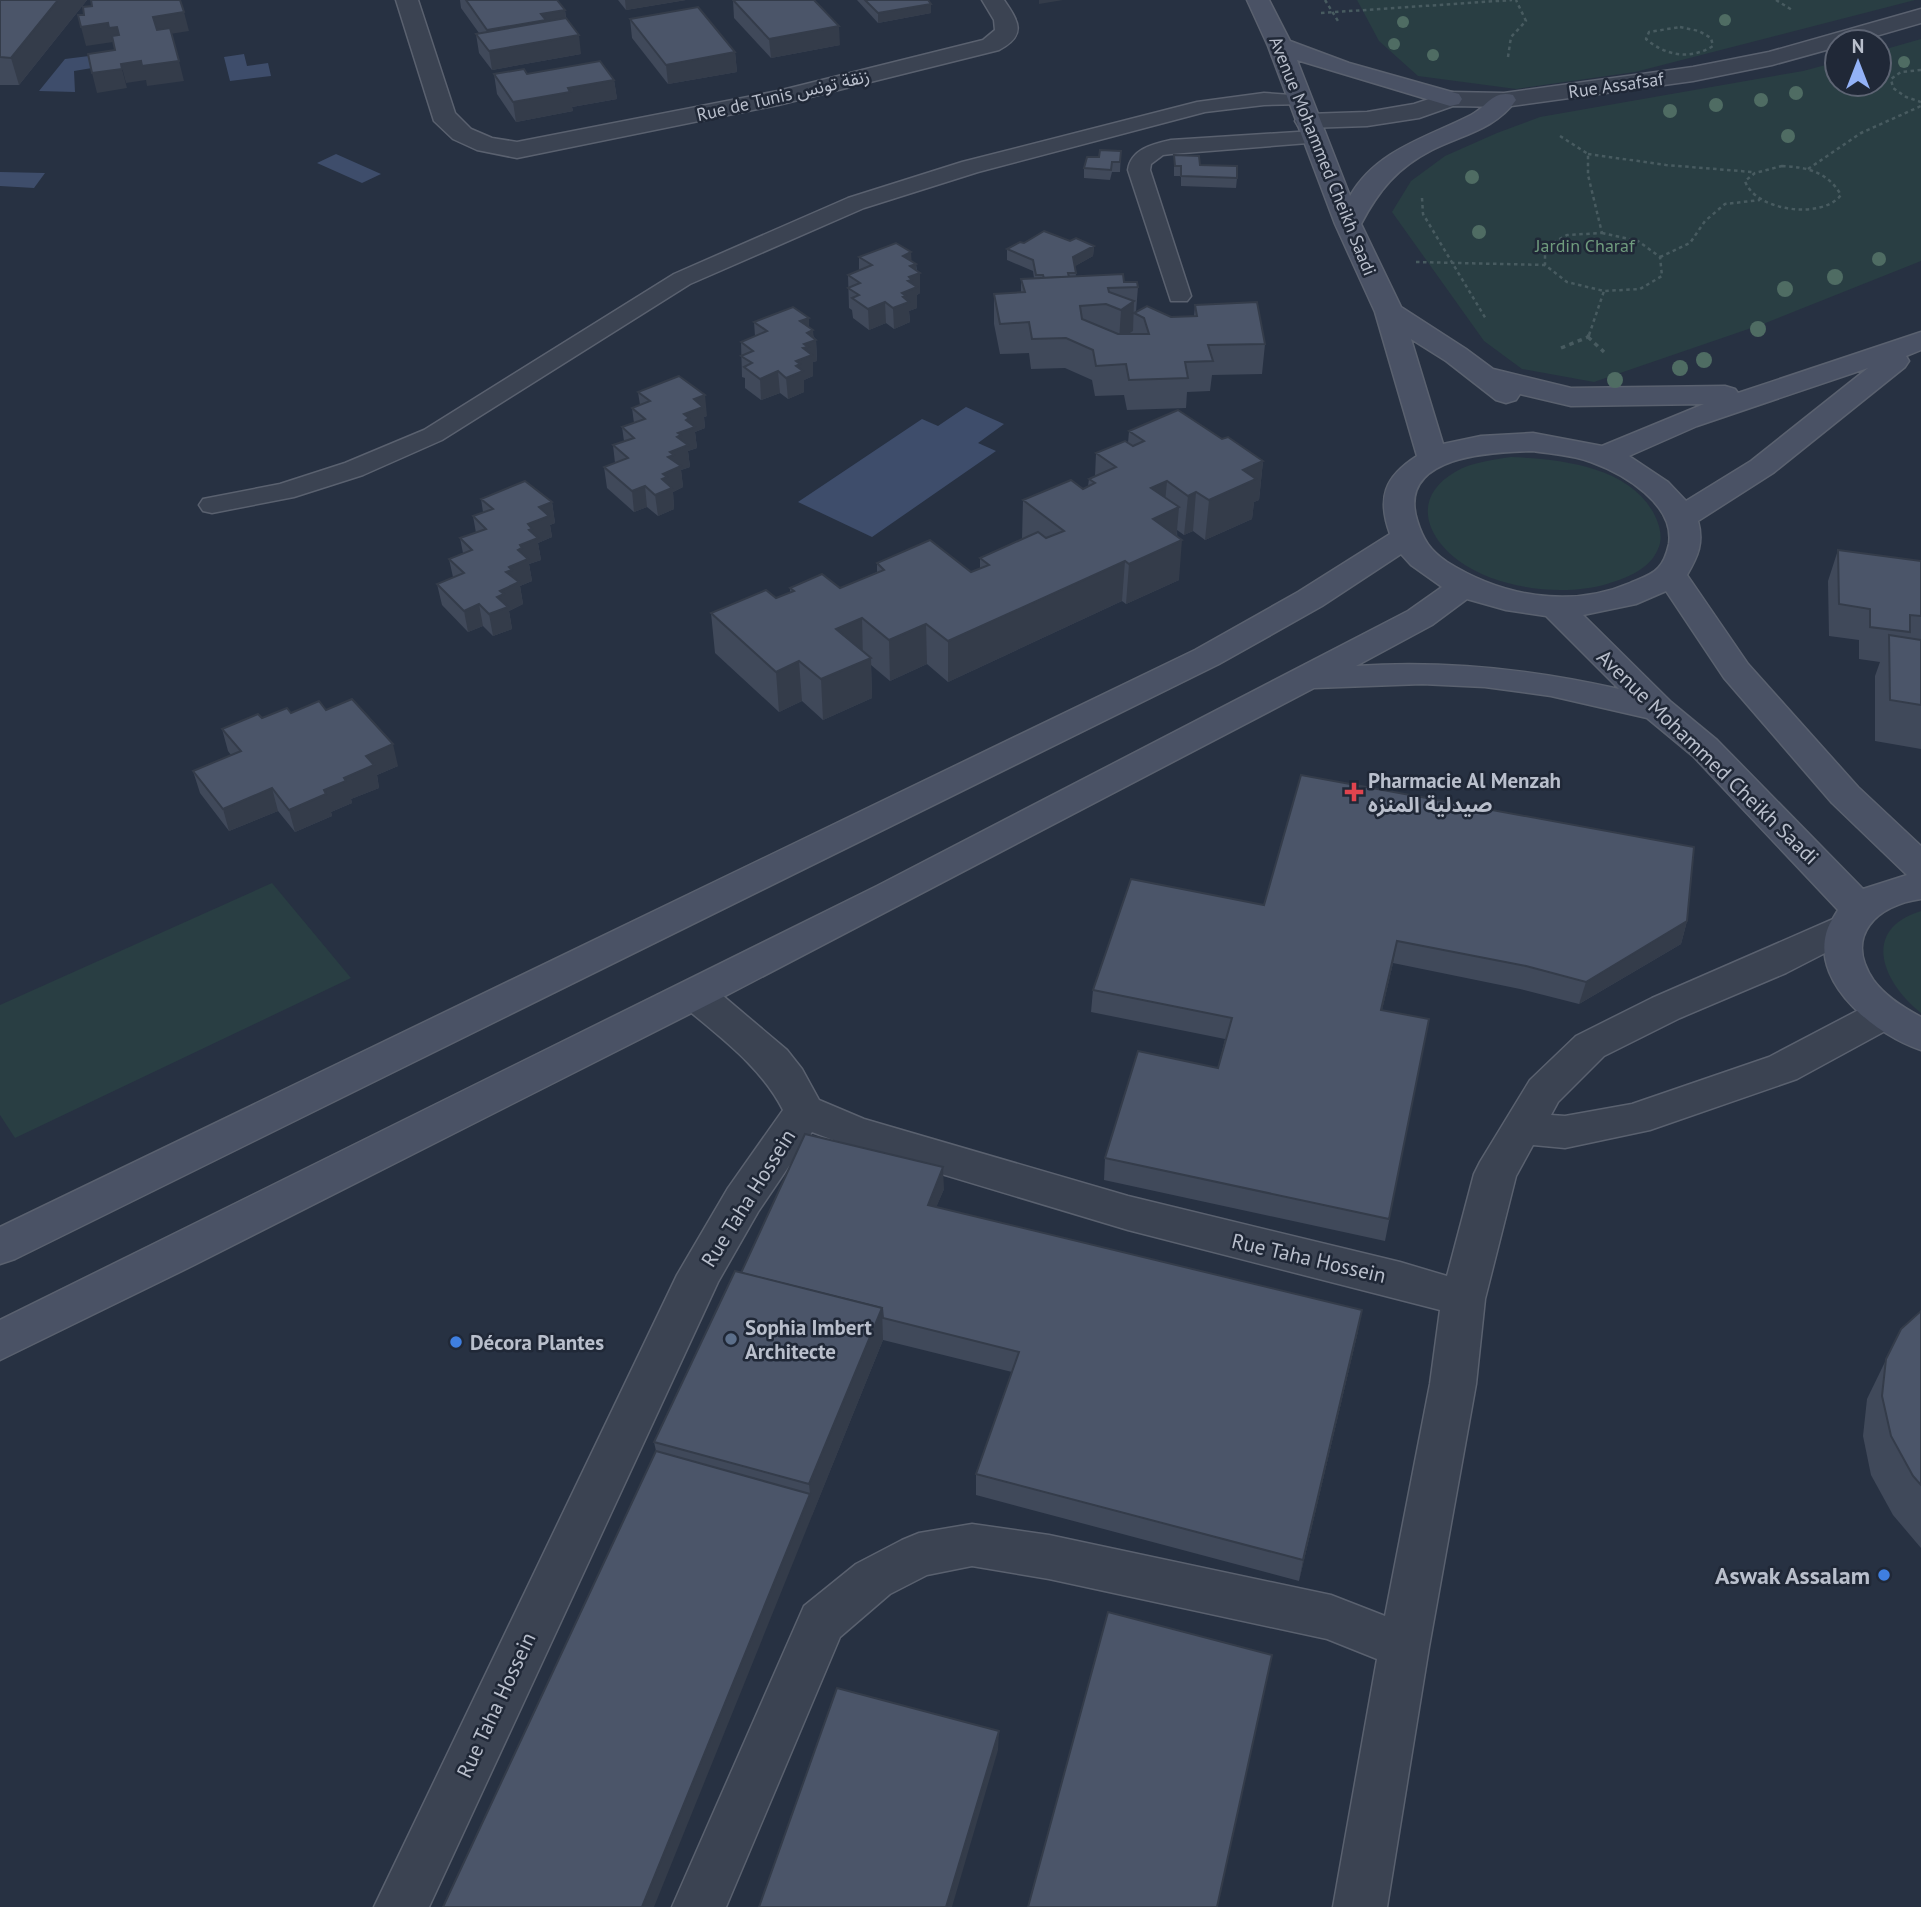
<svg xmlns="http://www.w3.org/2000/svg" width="1921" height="1907" font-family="'PT Sans','Noto Sans Arabic',sans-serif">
<rect width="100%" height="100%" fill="#273142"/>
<g fill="#293e43">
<polygon points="1357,0 1915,0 1635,72 1516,89 1418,76 1379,41"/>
<polygon points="1921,39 1921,261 1763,324 1594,382 1522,369 1484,341 1392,212 1411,181 1445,156 1497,133 1540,117 1803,71 1837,62 1837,84 1879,84 1879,51"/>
<path d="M 1511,457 C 1560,459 1633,466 1656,518 C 1660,527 1663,539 1658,549 C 1650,569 1627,578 1607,584 C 1562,597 1498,589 1459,561 C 1425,536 1412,497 1455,472 C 1472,462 1492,460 1511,457 Z"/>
<polygon points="272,883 351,978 15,1138 0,1115 0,1005"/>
<path d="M 1921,911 L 1921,1013 C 1884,984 1859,930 1921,911 Z"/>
</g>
<g fill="#3e4d6b">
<polygon points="244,54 247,66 268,63 271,76 230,81 224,57"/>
<polygon points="97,55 98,67 74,71 75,92 39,91 65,59"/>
<polygon points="336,154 381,174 362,183 317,163"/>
<polygon points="0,172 45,173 34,188 0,186"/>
<polygon points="966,407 1004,424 978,443 996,451 872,537 798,502 922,419 938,426"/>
</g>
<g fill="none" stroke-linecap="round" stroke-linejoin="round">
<g stroke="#5a616f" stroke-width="3">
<g id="lane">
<polygon points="1264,93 1306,96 1310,100 1306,104 1264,105 1205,112 978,172 864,208 690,284 442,440 363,475 294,497 212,513 203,511 199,505 203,499 280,484 345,463 424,430 674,274 848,198 962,162 1197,102"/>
<path d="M 1313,131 L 1321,132 L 1324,137 L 1321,142 L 1171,154 L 1163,155 L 1151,164 L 1150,170 L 1191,296 L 1187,301 L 1171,301 L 1128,170 C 1131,149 1153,144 1171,140 Z"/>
</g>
</g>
<g stroke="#5a616f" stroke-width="3">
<g id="street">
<path d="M 396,0 L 418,0 L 455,113 L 471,129 L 492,138 L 517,142 L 778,91 L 983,40 L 995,30 L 994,20 L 982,0 L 1004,0 C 1019,22 1027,35 999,50 L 778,105 L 517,158 L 477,150 L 453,139 L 434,121 Z"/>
<polygon points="1921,9 1921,23 1855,42 1837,42 1837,47 1772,65 1693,81 1504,107 1453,106 1419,118 1367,126 1307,128 1298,126 1295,121 1298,116 1307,114 1367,112 1414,104 1450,92 1504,93 1693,67 1769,52"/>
<path d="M 1847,913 L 1860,917 L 1866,926 L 1860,935 L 1786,973 L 1680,1018 L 1604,1056 L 1558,1102 L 1551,1115 L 1565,1116 L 1632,1104 L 1769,1057 L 1870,1004 L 1884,1000 L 1898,1004 L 1904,1014 L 1898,1024 L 1797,1079 L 1650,1130 L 1565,1148 L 1533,1145 L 1516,1176 L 1485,1299 L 1476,1384 L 1429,1647 L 1387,1907 L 1333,1907 L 1377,1659 L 1327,1639 L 1049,1579 L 972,1566 L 927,1575 L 890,1594 L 840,1637 L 726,1907 L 672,1907 L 804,1606 L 856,1564 L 902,1540 L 919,1533 L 972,1524 L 1049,1535 L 1331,1595 L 1385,1616 L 1430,1384 L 1440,1310 L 1128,1230 L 852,1147 L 812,1132 L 758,1212 L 718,1282 L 429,1907 L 374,1907 L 677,1275 L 728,1188 L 783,1110 C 760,1065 718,1036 681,1004 L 675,994 L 681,984 L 695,980 L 709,984 L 787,1050 L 802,1069 L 819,1100 L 864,1119 L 1128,1196 L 1400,1262 L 1447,1276 L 1474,1174 L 1480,1162 L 1530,1080 L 1576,1036 L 1652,998 Z"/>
</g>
</g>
<g stroke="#5a616f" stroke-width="3">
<path id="secondary" d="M 1247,0 L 1269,0 L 1290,41 L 1349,63 L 1459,94 L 1462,99 L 1459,104 L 1450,106 L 1297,60 L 1350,196 C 1376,150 1428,137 1471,115 C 1487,107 1492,90 1513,95 L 1516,100 C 1496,129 1462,135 1432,150 C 1397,168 1379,190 1361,224 L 1401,307 L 1466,349 L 1493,369 L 1571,388 L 1725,386 L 1735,389 L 1738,393 L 1921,332 L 1921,350 L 1906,356 L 1909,361 L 1905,367 L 1773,473 L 1698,521 C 1704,543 1698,556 1687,575 L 1748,664 L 1858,787 L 1921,846 L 1921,899 C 1877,905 1843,936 1874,981 C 1886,997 1904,1008 1921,1017 L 1921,1050 C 1878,1036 1813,986 1826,934 C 1828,925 1834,917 1838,910 L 1693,756 L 1647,718 L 1551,696 L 1485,687 L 1422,684 L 1314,688 L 727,995 L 194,1265 L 0,1360 L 0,1320 L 877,886 L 1408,611 L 1442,587 L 1411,565 L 1401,554 L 1322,606 L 1219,664 L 15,1259 L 0,1264 L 0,1227 L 1195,650 L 1298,592 L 1390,534 C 1377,498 1384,477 1417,456 L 1375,312 L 1335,224 L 1268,46 ZM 1411,339 L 1446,361 L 1496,400 L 1506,403 L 1516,400 L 1520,394 L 1571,406 L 1704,404 L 1602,446 L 1533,433 L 1481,436 L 1443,444 ZM 1868,368 L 1751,461 L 1686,501 L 1668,482 L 1629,456 L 1697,426 ZM 1533,451 C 1552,454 1572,455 1591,462 C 1624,474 1675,504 1669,544 C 1667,553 1664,562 1658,568 C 1652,575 1639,579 1630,583 C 1569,609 1501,596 1447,562 C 1430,550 1423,540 1417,520 C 1397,455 1492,452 1533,451 ZM 1666,591 L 1724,678 L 1832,803 L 1907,875 L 1863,889 L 1717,740 L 1671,702 L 1583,615 L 1636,604 ZM 1467,599 L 1506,610 L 1546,616 L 1619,689 C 1531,669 1446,660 1356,666 L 1432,625 Z"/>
</g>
<g stroke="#485b60" stroke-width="2.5" stroke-dasharray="3.5 3.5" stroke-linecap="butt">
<polyline points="1325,0 1338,21"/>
<polyline points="1776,0 1792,10"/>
<polyline points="1321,13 1512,0"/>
<path d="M 1680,27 L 1699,31 L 1711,38 L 1713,46 C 1690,60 1666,56 1646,39 L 1649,32 Z"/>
<polyline points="1508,57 1511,37 1526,21 1516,0"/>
<polyline points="1921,70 1901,72 1891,79 1893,88 1906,97 1921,102"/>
<polyline points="1560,136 1588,154 1588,175 1602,233"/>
<polyline points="1588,154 1666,165 1752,172"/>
<path d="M 1782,166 C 1807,167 1828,172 1841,195 C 1822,220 1755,211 1745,181 L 1755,173 Z"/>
<polyline points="1808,169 1861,133 1921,106"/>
<polyline points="1422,198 1423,214 1486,319"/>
<polygon points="1602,233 1638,241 1660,257 1662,276 1640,289 1604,291 1567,282 1545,265 1545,247 1567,235"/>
<polyline points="1660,257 1690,243 1705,221 1725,204 1760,200"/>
<polyline points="1416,262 1545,265"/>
<polyline points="1589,335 1604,291"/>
</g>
<g stroke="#485b60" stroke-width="3.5" stroke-dasharray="4.5 4.5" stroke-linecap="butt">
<polyline points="1588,337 1604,352"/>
<polyline points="1561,348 1588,337 1589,334"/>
</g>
<use href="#lane" fill="#3b4352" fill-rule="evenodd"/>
<use href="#street" fill="#3b4352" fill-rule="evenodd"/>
<use href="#secondary" fill="#4a5265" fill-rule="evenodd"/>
</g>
<g fill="#4f6c63">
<circle cx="1725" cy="20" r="6"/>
<circle cx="1403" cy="22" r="6"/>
<circle cx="1394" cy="44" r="6"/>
<circle cx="1433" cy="55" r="6"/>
<circle cx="1904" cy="62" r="6"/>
<circle cx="1796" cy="93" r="7"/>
<circle cx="1761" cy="100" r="7"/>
<circle cx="1716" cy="105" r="7"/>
<circle cx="1670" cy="111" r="7"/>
<circle cx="1788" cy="136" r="7"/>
<circle cx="1472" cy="177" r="7"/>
<circle cx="1479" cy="232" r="7"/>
<circle cx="1879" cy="259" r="7"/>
<circle cx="1835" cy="277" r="8"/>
<circle cx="1785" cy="289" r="8"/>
<circle cx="1758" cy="329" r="8"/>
<circle cx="1704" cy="360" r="8"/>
<circle cx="1680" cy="368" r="8"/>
<circle cx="1615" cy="380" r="8"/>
</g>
<g fill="#40495a">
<polygon points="0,0 87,0 19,85 0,85"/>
<polygon points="460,0 557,0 565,10 566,18 581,54 492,70 479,53 476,34 479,33 461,8"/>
<polygon points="618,0 686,0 626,10"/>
<polygon points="733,0 840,45 771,58 734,18"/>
<polygon points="857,0 928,0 931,13 878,23"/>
<polygon points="630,19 735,52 737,72 668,84 632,38"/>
<polygon points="494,74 527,74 614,80 617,99 572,107 573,111 516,122 497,94"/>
<polygon points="1121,151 1120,172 1112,172 1110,180 1084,178 1084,168 1099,157"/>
<polygon points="1174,155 1237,178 1236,188 1181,186 1181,176 1174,176"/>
<polygon points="1070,241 1094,246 1093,256 1075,266 1076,276 1124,282 1138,287 1136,312 1171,317 1194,316 1195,305 1265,344 1262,374 1212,375 1210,391 1187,392 1186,408 1127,410 1124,395 1095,396 1092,380 1065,368 1031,369 1029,353 1000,354 994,324 994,294 1021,293 1021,279 1034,278 1033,271 1007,260 1007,249 1024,243"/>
<polygon points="911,252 911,261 916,264 920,293 917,295 917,308 909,311 910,322 894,329 886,323 869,330 853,318 852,310 849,308 848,275 859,270 859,257"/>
<polygon points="754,322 809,327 814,337 816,340 817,361 813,362 813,376 804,380 804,392 788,399 780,393 761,400 745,388 745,378 742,377 741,342 755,336"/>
<polygon points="638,392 707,416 704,417 705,428 695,432 697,448 688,451 690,467 681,470 683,487 673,492 674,509 658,516 647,507 634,512 607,488 604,467 615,463 613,445 624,441 622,427 634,423 632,408 640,405"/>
<polygon points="1129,431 1222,439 1263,461 1259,500 1254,502 1252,519 1205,540 1193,531 1184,535 1177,530 1179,580 1126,604 1122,601 948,682 927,664 890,681 871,665 872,698 823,720 802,701 779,712 715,653 711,613 776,598 790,592 790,588 840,588 877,572 877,563 971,572 980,569 980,558 1022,539 1023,500 1083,489 1088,486 1089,479 1095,476 1096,453 1128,443"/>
<polygon points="481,499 552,502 555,523 550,525 552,537 538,543 541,560 529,564 532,581 520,586 523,604 509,611 512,629 493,636 483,626 468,632 442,605 437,584 453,577 449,559 463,553 460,538 476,533 473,516 483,512"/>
<polygon points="1838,550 1921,561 1921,749 1875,741 1875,676 1880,662 1859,659 1859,640 1829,636 1828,581"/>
<polygon points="326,710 398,766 377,775 379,788 351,799 352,803 331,812 332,816 295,832 278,811 229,831 200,793 193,771 231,755 228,751 222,729 262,718 291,713"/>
<polygon points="1264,905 1687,921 1681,944 1579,1004 1520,989 1393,963 1382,1010 1429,1019 1385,1241 1104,1180 1105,1158 1218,1068 1225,1039 1091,1012 1093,990"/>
<polygon points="944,1189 936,1207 1358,1331 1299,1581 976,1495 976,1474 1012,1372 883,1340 812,1515 656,1451 654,1442 741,1273"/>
<polygon points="1921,1311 1921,1548 1893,1515 1871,1475 1863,1436 1867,1399 1901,1329"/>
</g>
<g fill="#343c4a">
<polygon points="58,0 87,0 19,85 11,58"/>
<polygon points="625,0 686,0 626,10"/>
<polygon points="1039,0 1063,0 1039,4"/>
<polygon points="931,4 931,13 878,23 878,13"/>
<polygon points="565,10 567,29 490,49 487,30 541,14"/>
<polygon points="184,12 189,31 157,36 153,17"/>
<polygon points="108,23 117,27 122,45 114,47 113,42 86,46 81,27"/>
<polygon points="839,26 840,45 771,58 769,39"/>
<polygon points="579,35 581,54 492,70 489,51"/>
<polygon points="735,52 737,72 668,84 666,65"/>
<polygon points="141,61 179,61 184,81 147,86 146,80 126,83 121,64"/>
<polygon points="122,69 127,88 97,93 92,73"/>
<polygon points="614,80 617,99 572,107 573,111 516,122 513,102 568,88"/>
<polygon points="1094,246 1093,256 1072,268 1073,257"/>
<polygon points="911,252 912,266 916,264 916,274 920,273 920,293 917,295 917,308 909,311 910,322 894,329 893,308 908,281 903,256"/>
<polygon points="1134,301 1133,331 1119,340 1121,310"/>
<polygon points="885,302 886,323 869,330 868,309"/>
<polygon points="809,318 809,331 813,330 814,341 816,340 817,361 813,362 813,376 804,380 804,392 788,399 786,378 803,348 800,321"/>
<polygon points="778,371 780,393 761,400 760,379"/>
<polygon points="705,395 707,416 704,417 705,428 695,432 697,448 688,451 690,467 681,470 683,487 673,492 674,509 658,516 655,495 662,479 668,457 677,437 684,414 694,399"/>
<polygon points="1263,461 1259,500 1254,502 1252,519 1205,540 1209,500 1243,470"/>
<polygon points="1167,481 1164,514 1179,507 1176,542 1182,540 1179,580 1126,604 1129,564 1151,488"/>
<polygon points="645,486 647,507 634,512 632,491"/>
<polygon points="1196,492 1193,531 1184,535 1188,496"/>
<polygon points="552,502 555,523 550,525 552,537 538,543 541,560 529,564 532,581 520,586 523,604 509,611 512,629 493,636 489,614 497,597 506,572 518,550 528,524 539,507"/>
<polygon points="1125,561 1122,601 948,682 948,641"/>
<polygon points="479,604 483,626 468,632 464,611"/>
<polygon points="862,618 863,658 836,629"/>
<polygon points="926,624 927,664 890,681 889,640"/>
<polygon points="871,658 872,698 823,720 821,679"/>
<polygon points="799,661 802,701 779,712 776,672"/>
<polygon points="393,744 398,766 377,775 379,788 351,799 352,803 331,812 332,816 295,832 289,810 344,778 366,756"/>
<polygon points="272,788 278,811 229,831 223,809"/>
<polygon points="1687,921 1681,944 1579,1004 1586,982"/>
<polygon points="1397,941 1393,963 1377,1032 1381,1010"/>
<polygon points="943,1167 944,1189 928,1227 928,1205"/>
<polygon points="882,1308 883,1340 654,1907 642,1907 810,1494 809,1484"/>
<polygon points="1362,1310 1358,1331 1299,1581 1303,1560"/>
<polygon points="999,1731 998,1750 952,1907 946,1907"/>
</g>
<g fill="#4b5569" stroke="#343c4a" stroke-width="2">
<polygon points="0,0 58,0 11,58 0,57"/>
<polygon points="91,0 180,0 184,12 153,17 157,30 170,28 179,61 142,66 141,61 121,64 122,69 92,73 88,54 115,50 112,36 119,35 117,27 109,28 108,23 81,27 78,15 84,15 83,7 92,6"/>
<polygon points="466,0 557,0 565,10 541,14 546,20 487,30"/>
<polygon points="733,0 814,0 839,26 769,39"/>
<polygon points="865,0 928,0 931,4 878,13"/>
<polygon points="698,7 735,52 666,65 630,19"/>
<polygon points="566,18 579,35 489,51 476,34"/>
<polygon points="600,61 614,80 568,88 570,92 513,102 494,74 524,69 527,74"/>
<polygon points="1100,150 1121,151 1120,162 1112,162 1111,170 1084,168 1087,157 1099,157"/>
<polygon points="1174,155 1199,156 1200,165 1237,166 1237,178 1181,176 1181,166 1175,166"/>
<polygon points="1044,231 1070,241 1076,238 1094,246 1073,257 1076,273 1068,273 1069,277 1044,278 1043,275 1036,275 1033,260 1007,249 1020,242 1024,243"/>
<polygon points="896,243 911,252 903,256 916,264 910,266 920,273 909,277 912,280 908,281 917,287 902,293 906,296 903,297 909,302 893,308 885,302 868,309 852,298 859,295 848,288 860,283 848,275 872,265 859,257"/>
<polygon points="1123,274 1124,282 1137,282 1138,287 1108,288 1109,292 1134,301 1121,310 1106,304 1080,306 1082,319 1118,334 1149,334 1144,318 1134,313 1147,306 1171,317 1197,316 1195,305 1257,302 1265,344 1208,345 1213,361 1185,362 1188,378 1129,380 1126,364 1096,366 1093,350 1066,338 1032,339 1029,322 1000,324 994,294 1025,292 1021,279"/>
<polygon points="793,307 809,318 800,321 813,330 807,333 816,340 804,344 808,347 803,348 812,355 796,361 800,364 796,366 803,371 786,378 778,371 760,379 744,367 752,363 741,356 753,351 741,342 767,331 754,322"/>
<polygon points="679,376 705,395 694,399 703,407 684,414 689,418 686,420 695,427 678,433 681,435 677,437 688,445 670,452 674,455 668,457 681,466 663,474 667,477 662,479 672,488 655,495 645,486 632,491 604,467 628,458 613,445 634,438 622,427 645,419 632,408 650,401 638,392"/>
<polygon points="1178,410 1222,439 1228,437 1263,461 1243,470 1256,479 1209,500 1196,492 1188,496 1167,481 1151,488 1179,507 1153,519 1182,540 1129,564 1125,561 948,641 926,624 889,640 862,618 836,629 871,658 821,679 799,661 776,672 711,613 766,590 776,598 794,591 790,588 822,574 840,588 884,570 877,563 930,540 971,572 989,565 980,558 1038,532 1046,538 1064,531 1023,500 1071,480 1083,489 1095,483 1089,479 1116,467 1096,453 1125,441 1133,446 1144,441 1129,431"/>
<polygon points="525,481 552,502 539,507 549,516 528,524 532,529 529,530 538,538 520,545 522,548 518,550 528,559 509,567 512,570 506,572 519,582 500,591 504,594 497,597 508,607 489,614 479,604 464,611 437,584 464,573 449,559 472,550 460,538 486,529 473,516 493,509 481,499"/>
<polygon points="1838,550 1921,561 1921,616 1910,615 1910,632 1870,627 1870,609 1839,604"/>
<polygon points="1889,635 1921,640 1921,705 1890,700"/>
<polygon points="352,699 393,744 366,756 374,765 344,778 346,781 324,790 326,794 289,810 272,788 223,809 193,771 241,751 222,729 258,714 262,718 287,708 291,713 319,701 326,710"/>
<polygon points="1301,775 1694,847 1687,921 1586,982 1526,966 1397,941 1381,1010 1429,1019 1389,1219 1105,1158 1138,1051 1218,1068 1232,1018 1093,990 1131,879 1264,905"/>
<polygon points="805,1134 943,1167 928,1205 1362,1310 1303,1560 976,1474 1019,1352 883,1318 882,1308 741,1273"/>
<polygon points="735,1271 882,1308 809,1484 654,1442"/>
<polygon points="1921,1311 1921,1485 1913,1476 1891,1436 1882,1396 1886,1359 1901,1329"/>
<polygon points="656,1451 810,1494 642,1907 443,1907"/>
<polygon points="1108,1612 1272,1655 1217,1907 1028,1907"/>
<polygon points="837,1688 999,1731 946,1907 759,1907"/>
</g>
<path fill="#e0444e" stroke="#202837" stroke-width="2.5" d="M1350.5 781.5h7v7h7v7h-7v7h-7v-7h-7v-7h7z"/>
<circle fill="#5c6f8a" stroke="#202837" stroke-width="2.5" cx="731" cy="1339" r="7"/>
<g fill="#3f7fe0" stroke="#202837" stroke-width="2.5">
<circle cx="456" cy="1342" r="7"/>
<circle cx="1884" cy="1575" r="7"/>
</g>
<g text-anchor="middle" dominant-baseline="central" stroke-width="5" stroke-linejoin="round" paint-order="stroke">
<g font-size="18" fill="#b9bfcc" stroke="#202837">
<text transform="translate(1616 85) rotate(-8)">Rue Assafsaf</text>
<text transform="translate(783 95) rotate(-13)">Rue de Tunis زنقة تونس</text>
<text transform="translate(1323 156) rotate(68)">Avenue Mohammed Cheikh Saadi</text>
</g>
<g font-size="18" fill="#709c7e" stroke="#202837">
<text x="1585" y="245">Jardin Charaf</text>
</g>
<g font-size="21" fill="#b9bfcc" stroke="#202837">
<text transform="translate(1708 757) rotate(44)">Avenue Mohammed Cheikh Saadi</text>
<text transform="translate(748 1198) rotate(-58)">Rue Taha Hossein</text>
<text transform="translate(1309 1258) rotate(13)">Rue Taha Hossein</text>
<text transform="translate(496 1705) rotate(-65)">Rue Taha Hossein</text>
</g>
<g font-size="21" font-weight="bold" fill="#b9bfcc" stroke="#202837" text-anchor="start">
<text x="1368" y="780">Pharmacie Al Menzah<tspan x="1368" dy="24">صيدلية المنزه</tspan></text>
<text x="745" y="1327">Sophia Imbert<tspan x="745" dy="24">Architecte</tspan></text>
<text x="470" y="1342">Décora Plantes</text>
</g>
<g font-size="24" font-weight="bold" fill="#b9bfcc" stroke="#202837" text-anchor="end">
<text x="1870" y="1575">Aswak Assalam</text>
</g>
</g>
<g transform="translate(1858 63)"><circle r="33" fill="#202837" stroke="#5d6473" stroke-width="2"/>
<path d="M0-5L12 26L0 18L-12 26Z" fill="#93b2f7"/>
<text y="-10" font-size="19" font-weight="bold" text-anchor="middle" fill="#b9bfcc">N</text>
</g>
</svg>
